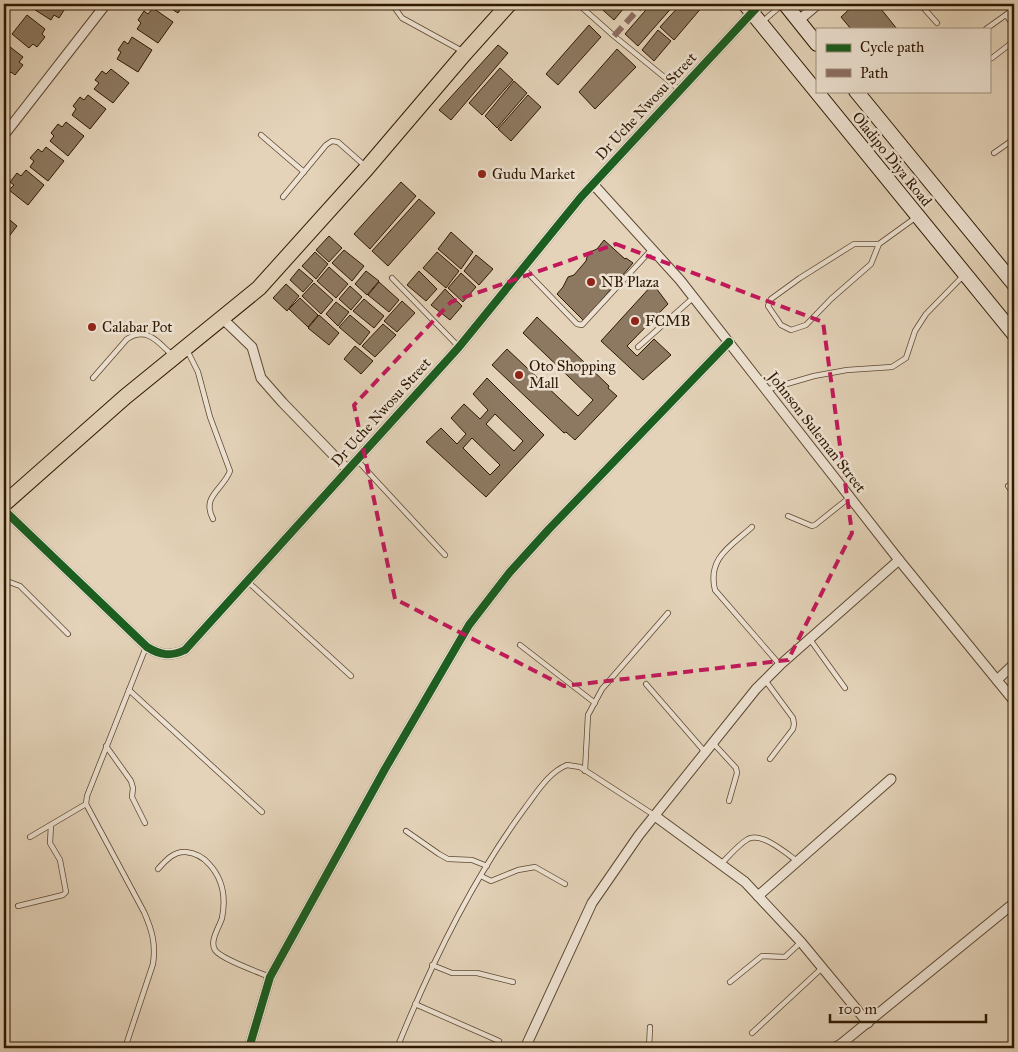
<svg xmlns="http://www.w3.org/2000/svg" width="1018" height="1052" font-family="'IM FELL Great Primer',serif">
<rect width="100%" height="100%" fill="#e4d3b9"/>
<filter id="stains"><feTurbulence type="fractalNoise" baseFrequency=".004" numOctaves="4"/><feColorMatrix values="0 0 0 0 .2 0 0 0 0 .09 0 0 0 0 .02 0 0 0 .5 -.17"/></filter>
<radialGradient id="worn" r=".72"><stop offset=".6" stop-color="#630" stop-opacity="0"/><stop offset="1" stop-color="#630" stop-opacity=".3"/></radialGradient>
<g fill="#8d7961" stroke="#2f1802" fill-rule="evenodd">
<polygon points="35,4 63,4 62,5 66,7 59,18 54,15 51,20 32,8"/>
<polygon points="164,4 184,4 178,13"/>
<polygon points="596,4 619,4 624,8 614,20"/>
<polygon points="651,4 675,4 638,46 625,34"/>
<polygon points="681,4 701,4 703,6 674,40 660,27"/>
<polygon points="855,4 877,4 897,29 851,29 841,17"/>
<polygon points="153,8 173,22 158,43 137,29 141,23 138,20 144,11 148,14"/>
<polygon points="27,15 45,29 42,34 45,37 37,47 33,44 29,48 12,34"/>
<polygon points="589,25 601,37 558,85 546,74"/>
<polygon points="658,30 671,41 654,61 642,50"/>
<polygon points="132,37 152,50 138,72 117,59 121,52 118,50 124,41 128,44"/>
<polygon points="5,43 23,57 19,62 23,65 15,75 11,72 7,76 4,74"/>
<polygon points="498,45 508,53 451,120 439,110"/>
<polygon points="617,49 636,67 595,109 579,92"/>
<polygon points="500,68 513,80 482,115 469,103"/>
<polygon points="111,69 129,83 113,103 94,89 99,83 95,80 102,71 106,74"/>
<polygon points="514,81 527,93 497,128 485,116"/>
<polygon points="88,95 106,109 90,129 72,115 76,109 73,106 80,97 84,100"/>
<polygon points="528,95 541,107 511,141 498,129"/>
<polygon points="66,122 84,136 68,156 50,141 54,136 51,133 58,124 62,127"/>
<polygon points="46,147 64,161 48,181 30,167 34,161 30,158 38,149 42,152"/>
<polygon points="26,170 44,185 28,205 9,190 14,185 10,182 17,173 21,176"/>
<polygon points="401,182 416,196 370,249 354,234"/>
<polygon points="419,199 435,213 388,266 372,251"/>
<polygon points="4,215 17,226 4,243"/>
<polygon points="451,232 473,252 461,269 438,249"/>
<polygon points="329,236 342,248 329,262 316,250"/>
<polygon points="604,240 625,259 626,258 633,263 584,321 557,294 563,287 568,277 574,275 586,261 588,253 597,249"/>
<polygon points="344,250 364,266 352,281 332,263"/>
<polygon points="315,252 328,264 316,279 302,266"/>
<polygon points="437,252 459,271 446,288 423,268"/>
<polygon points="476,255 493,269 479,285 464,271"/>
<polygon points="329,267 348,284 336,298 317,281"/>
<polygon points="299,269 313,281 303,292 290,280"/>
<polygon points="366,271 379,281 367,295 355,284"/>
<polygon points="419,271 437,289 426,301 407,285"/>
<polygon points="461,273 476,287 463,302 448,288"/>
<polygon points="379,282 399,300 389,312 368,295"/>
<polygon points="314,283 333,300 321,314 302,296"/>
<polygon points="286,284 299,296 287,311 273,298"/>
<polygon points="653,284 668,304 627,346 637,356 654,339 671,355 643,380 601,341"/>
<polygon points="350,286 362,297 351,310 339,299"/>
<polygon points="445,289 462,306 450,320 431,305"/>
<polygon points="300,298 318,315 308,327 289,309"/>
<polygon points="364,299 384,316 374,328 353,311"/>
<polygon points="402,301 415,313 397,332 384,321"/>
<polygon points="336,302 349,312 338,326 326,314"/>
<polygon points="319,315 339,333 329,345 308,328"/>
<polygon points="350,315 370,332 360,345 339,327"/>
<polygon points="537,317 609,386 608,388 617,396 575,440 566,432 564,433 492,365 507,349 578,416 593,400 523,333"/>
<polygon points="383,324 396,335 375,357 362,346"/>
<polygon points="355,346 373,361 361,374 344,359"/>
<path d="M 487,378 L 544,435 L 486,497 L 426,442 L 441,428 L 457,444 L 466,434 L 451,418 L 464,404 L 480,419 L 488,410 L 473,394 ZM 495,414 L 523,441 L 514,451 L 486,424 ZM 472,438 L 500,465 L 490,475 L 463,448 Z"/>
</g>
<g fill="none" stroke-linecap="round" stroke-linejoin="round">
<g stroke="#5c4730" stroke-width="6">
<g id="lane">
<polyline points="392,4 402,18 464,52"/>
<polyline points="578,4 614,36 680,90"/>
<polyline points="920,4 937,23"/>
<polyline points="1006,15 1014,26"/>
<polyline points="762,22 783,4"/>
<polyline points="986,29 1014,9"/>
<polyline points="992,58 1014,41"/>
<polyline points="261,135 304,172"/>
<polyline points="994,153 1014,139"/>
<polyline points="283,197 326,145 332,141 338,142 364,165"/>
<polyline points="879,244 854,244 800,278 771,299 768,306 781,325 791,330 806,325 831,299 871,264 879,244 915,218"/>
<polyline points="523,268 577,324 582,325 652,249"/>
<polyline points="392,278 459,347"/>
<polyline points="638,347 694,297"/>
<path d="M 187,350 L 198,372 L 210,417 L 230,471 C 223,490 201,496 213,519"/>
<path d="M 93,378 L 127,339 C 147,326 158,342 172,355"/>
<polyline points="766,390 814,376 847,370 892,367 906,358 915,331 926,314 964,275"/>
<polyline points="357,460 445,555"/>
<polyline points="1008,486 1014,494"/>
<polyline points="788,516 812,526 815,525 850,497"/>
<path d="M 752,527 C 731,546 707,558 715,590 L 780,665"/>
<polyline points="4,580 20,586 68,634"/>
<polyline points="247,581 351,676"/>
<polyline points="809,638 845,688"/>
<polyline points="520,645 595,703"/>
<polyline points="765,680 793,718 794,724 793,729 770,759"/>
<polyline points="646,684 705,752"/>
<polyline points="129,690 262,812"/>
<polyline points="713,743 736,768 737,773 729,801"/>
<polyline points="106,746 131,781 133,788 132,797 145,823"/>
<polyline points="585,771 588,715 602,689 668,613"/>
<polyline points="406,831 439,854 448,859 472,860 487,866"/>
<polyline points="30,837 86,804"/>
<path d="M 721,864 C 728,857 739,844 748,839 C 762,832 786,853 797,861"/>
<path d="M 158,869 C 166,860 174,851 186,852 C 195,853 203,857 209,864 C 223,879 226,898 222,918 C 220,926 209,941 215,950 C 221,959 258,972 270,977"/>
<polyline points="481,876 491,881 518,870 535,867 565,884"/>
<polyline points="18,906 63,895 66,892 60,860 50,843 51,825"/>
<polyline points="432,965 452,973 477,973 513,982"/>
<polyline points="730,982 762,956 785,957 801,942"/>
<polyline points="415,1004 499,1041"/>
<polyline points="752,1033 822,968"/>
<path d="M 125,1048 L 153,964 C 156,944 152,930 144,912 L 86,804 L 87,796 L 146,647"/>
<path d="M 397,1048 C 431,964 471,881 525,808 C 537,792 549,772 567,765 L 580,767 L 654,815"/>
<polyline points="649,1048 650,1027"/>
</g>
</g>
<g stroke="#5c4730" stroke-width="11">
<g id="street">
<polyline points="798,21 818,4"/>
<polyline points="4,135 106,4"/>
<polyline points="593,184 680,280 899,560 1014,701"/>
<polyline points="223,319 252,347 261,378 283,403 347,469"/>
<path d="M 4,510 L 147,647 C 160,655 170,657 185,650 L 459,347 L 581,197 L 760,4"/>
<polyline points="997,680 1014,664"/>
<polyline points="655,816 745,882 801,942 868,1023"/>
<polyline points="758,896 891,779"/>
<polyline points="249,1048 270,977 385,769 469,625 510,572 549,529 729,342"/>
<polyline points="525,1048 592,903 639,835 756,689 780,665 899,560"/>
<polyline points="834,1048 841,1044 1014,903"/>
</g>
</g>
<g stroke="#2f1802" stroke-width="16">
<g id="secondary">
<polyline points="745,4 1014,334"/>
<polyline points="785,4 817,44"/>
<polyline points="856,91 1014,284"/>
</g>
</g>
<g stroke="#2f1802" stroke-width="17">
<polyline id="primary" points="4,504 125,397 259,288 367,168 465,53 509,4"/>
</g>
<use href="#lane" stroke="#ede2d2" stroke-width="4.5"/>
<use href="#street" stroke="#ede2d2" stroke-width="9"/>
<use href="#secondary" stroke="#ede2d2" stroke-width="14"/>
<use href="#primary" stroke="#e4d3b9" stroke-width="15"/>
<polyline stroke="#8d6e63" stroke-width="6" stroke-dasharray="12 6" stroke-linecap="butt" points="614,36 643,4"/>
<g stroke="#ede2d2" stroke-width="11">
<g id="cycleway">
<path d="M 4,510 L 147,647 C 160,655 170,657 185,650 L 459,347 L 581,197 L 760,4"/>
<polyline points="249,1048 270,977 385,769 469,625 510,572 549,529 729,342"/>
</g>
</g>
<use href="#cycleway" stroke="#1b5e20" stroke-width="8"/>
</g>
<path fill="none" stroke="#c2185b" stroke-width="4" stroke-dasharray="10 6" stroke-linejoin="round" d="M 616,244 L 823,322 L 852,533 L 788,660 L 564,686 L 395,599 L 354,405 L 451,302 Z"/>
<g fill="#8f2418" stroke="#ede2d2" stroke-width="2">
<circle cx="482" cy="174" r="5"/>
<circle cx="591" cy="282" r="5"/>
<circle cx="635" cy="321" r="5"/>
<circle cx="92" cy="327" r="5"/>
<circle cx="519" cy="375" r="5"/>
</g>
<g text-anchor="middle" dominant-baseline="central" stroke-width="5" stroke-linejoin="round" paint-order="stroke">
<g font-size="15" fill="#2f1802" stroke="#ede2d2">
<text transform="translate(646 106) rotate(-47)">Dr Uche Nwosu Street</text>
<text transform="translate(892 159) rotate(51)">Oladipo Diya Road</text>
<text transform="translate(381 412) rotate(-48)">Dr Uche Nwosu Street</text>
<text transform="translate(817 432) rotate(52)">Johnson Suleman Street</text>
</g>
<g font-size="15" fill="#2f1802" stroke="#ede2d2" text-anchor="start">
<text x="492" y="174">Gudu Market</text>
<text x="601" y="282">NB Plaza</text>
<text x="645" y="321">FCMB</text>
<text x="102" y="327">Calabar Pot</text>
<text x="529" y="366">Oto Shopping<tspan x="529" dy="17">Mall</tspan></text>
</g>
</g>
<rect width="1018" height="1052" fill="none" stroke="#e4d3b9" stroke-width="20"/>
<rect x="5" y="5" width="1008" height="1042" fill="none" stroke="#2f1802" stroke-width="2.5"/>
<rect x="10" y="10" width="998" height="1032" fill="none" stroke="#2f1802"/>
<rect x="816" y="28" width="175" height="65" fill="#ede2d2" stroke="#a1917f"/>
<rect x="826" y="44" width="25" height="8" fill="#1b5e20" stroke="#a1917f"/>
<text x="860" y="52" font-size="15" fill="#2f1802">Cycle path</text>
<rect x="826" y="69" width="25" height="8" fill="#8d6e63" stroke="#a1917f"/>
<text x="860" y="78" font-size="15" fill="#2f1802">Path</text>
<path d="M830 1014v8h156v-8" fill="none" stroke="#2f1802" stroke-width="2.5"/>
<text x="838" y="1014" font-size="15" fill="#2f1802" stroke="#ede2d2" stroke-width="4" paint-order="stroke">100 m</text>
<rect width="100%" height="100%" filter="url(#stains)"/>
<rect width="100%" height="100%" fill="url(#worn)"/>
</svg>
